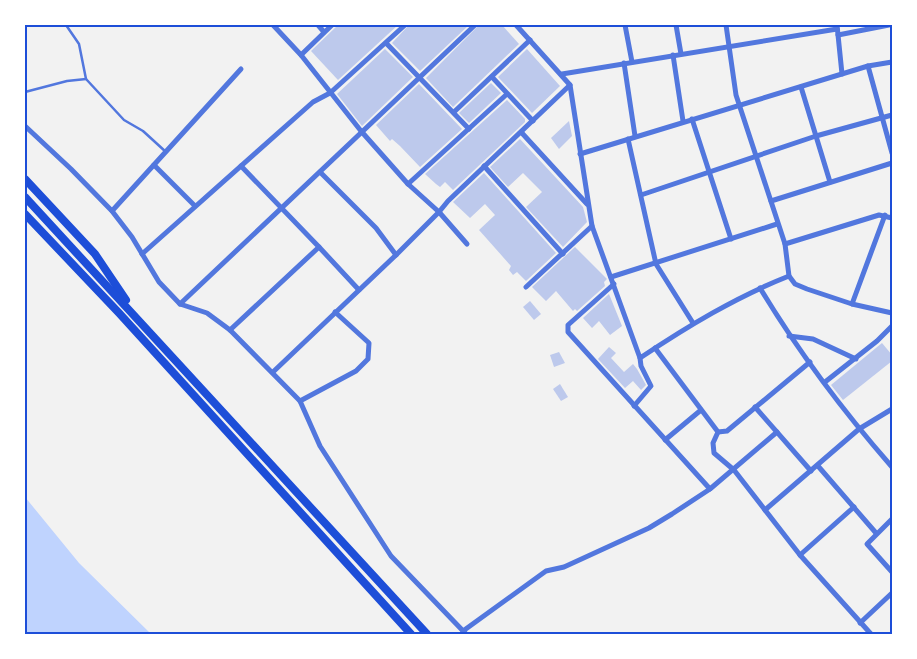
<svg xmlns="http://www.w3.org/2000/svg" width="917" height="659" font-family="Montserrat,sans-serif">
<rect width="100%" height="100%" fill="#f2f2f2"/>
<polygon fill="#bfd3fe" points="25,497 79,563 151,634 25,634"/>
<g fill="#bdc9ec">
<polygon points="338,25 398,25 338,80 311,51"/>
<polygon points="409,25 469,25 420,71 392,43"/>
<polygon points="479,25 502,25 519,44 453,107 426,78"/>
<polygon points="385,49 413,77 362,126 337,94"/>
<polygon points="527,49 560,86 532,113 498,77"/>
<polygon points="491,83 501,93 469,123 459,113"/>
<polygon points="419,84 462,129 420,167 400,146 392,139 390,141 376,125"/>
<polygon points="507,100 525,119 525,122 453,190 445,182 440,187 436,184 425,174"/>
<polygon points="569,121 572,136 559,149 551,138"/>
<polygon points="520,139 583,207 587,222 563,247 526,207 542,192 523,173 508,187 490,167"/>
<polygon points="484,173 556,253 526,281 517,272 513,275 509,270 511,266 479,230 495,215 485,204 470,218 453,202"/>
<polygon points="575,247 607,279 604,282 605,286 577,311 575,309 573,311 556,291 546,301 532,287"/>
<polygon points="609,294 622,326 610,335 599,321 592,328 583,318"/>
<polygon points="530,301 541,314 534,320 523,307"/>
<polygon points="882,343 892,355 892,361 843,400 831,385"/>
<polygon points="609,347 616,353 611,358 624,372 633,364 637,369 646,385 641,390 633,381 625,388 598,359"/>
<polygon points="559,352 565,363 554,367 550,355"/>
<polygon points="560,384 568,397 561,401 553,389"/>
</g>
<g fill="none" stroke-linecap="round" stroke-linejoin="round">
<g stroke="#5277de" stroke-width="2.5">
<polyline points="66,25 79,44 86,79 124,120 143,131 166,152"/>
<polyline points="25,92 67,81 86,79"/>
</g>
<g stroke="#5277de" stroke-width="5">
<polyline points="273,25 301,55 361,131 408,184 439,212 467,244"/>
<polyline points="318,25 324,32"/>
<path d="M 516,25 L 570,85 L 592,226 L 640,358 C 688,326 736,297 789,276"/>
<polyline points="625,25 632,62"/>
<polyline points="676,25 681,54"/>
<polyline points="726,25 736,95 785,244 789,276 795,284 807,289 852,304 892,313"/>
<polyline points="837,25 842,74"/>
<polyline points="838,35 889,25"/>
<polyline points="386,43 469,129"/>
<polyline points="301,55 332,25"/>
<polyline points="673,55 683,121"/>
<polyline points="624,63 635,136"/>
<polyline points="868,66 892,153"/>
<polyline points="562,74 837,29"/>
<polyline points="492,77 533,121"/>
<polyline points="801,87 830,182"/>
<polyline points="454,112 530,40"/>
<polyline points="692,119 731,239"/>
<polyline points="25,126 71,169 112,211 132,237 159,282 180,304 207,313 230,330 300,401 320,446 391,556 466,634"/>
<polyline points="521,132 587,204"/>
<polyline points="628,139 656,264 693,323"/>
<polyline points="580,154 868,66 892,62"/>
<polyline points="154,165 195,206"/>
<polyline points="484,166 563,254"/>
<polyline points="320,172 376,228 396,255"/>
<polyline points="408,184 507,94"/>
<polyline points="641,195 816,136 892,115"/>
<polyline points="771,201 892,163"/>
<polyline points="112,211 241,69"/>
<polyline points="785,244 879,215 892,218"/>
<polyline points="319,247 359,290"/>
<polyline points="142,254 313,102 330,93 405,25"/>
<polyline points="611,277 777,224"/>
<polyline points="614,284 568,325 568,332 710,489"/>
<polyline points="526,287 592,226"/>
<path d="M 760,288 C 798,351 843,411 892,467"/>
<polyline points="180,304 475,25"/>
<polyline points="852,304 885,215"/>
<polyline points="230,330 319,247 241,166"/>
<polyline points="789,336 813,339 856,359"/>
<polyline points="655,348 718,432 727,431 810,362"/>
<polyline points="273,372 396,255 439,212 448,201 570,85"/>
<polyline points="825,382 877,341 892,326"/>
<polyline points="300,401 356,371 368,359 369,343 335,312"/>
<polyline points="634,406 651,386 641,366 640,358"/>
<polyline points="755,407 811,471"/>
<polyline points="718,432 713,443 714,453 734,470 800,555 871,634"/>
<polyline points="665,440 701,410"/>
<polyline points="818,466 876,533"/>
<polyline points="765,510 859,429 892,409"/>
<polyline points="892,519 867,544 892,572"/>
<polyline points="800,555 854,507"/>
<polyline points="860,623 892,593"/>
<polyline points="463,631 546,571 564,567 649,528 672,514 710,489 777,432"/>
</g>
<g stroke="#1d4ed8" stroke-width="8">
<polyline points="25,179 95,254 126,300"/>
<polyline points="25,197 427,634"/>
<polyline points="25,214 119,313 411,634"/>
</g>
</g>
<rect width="917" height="659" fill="none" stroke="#ffffff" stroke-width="52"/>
<rect x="26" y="26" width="865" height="607" fill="none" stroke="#1d4ed8" stroke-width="2"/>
</svg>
